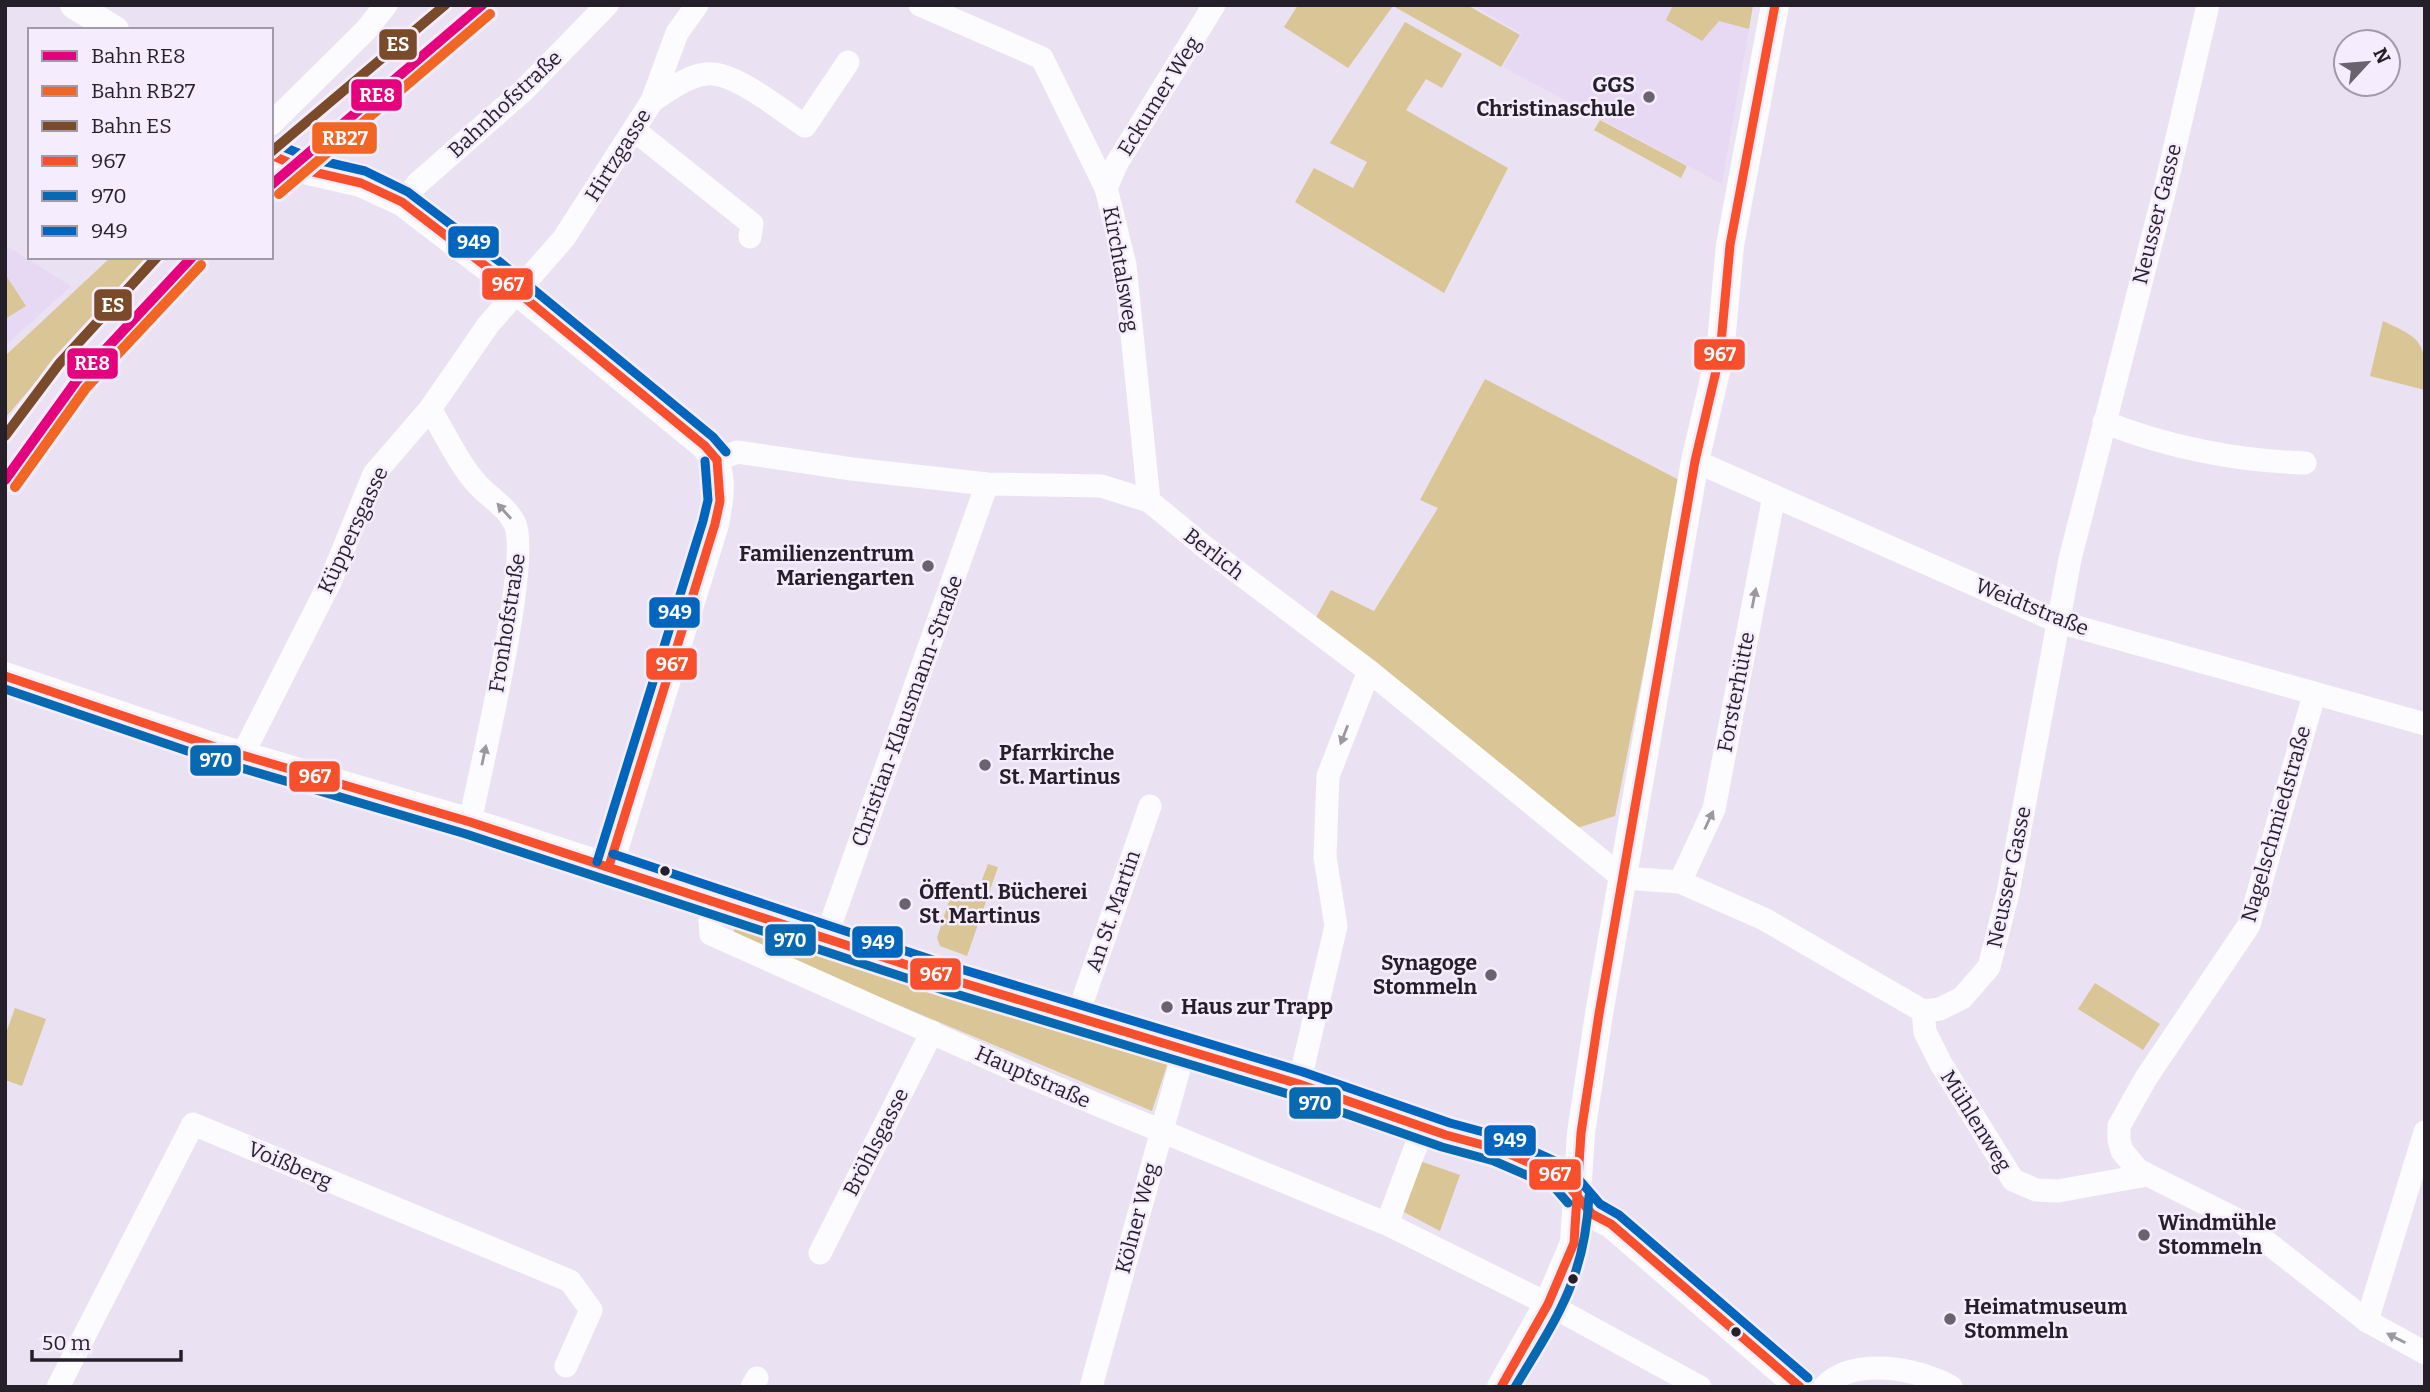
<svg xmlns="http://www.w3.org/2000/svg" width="2430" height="1392" font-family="Bitter,serif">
<rect width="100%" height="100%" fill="#eae2f2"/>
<g fill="#e7d9f4">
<polygon points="1472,5 1753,5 1722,184 1503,67 1522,34"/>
<polygon points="5,245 71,286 5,346"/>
</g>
<g fill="#dac596">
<polygon points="1298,5 1467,5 1520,35 1501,67 1393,6 1348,68 1284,27"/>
<polygon points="1673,5 1753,5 1749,29 1719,21 1702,41 1666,20"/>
<polygon points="1405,22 1462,54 1442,88 1426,79 1406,110 1508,168 1444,293 1295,202 1314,168 1353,188 1367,162 1330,143"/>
<polygon points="1600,120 1687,166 1681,178 1594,130"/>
<polygon points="111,257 151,257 110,296 5,418 5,356"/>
<polygon points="5,274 26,306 5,319"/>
<path d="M 2383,321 C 2425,340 2425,343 2425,390 L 2370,376 Z"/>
<polygon points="1485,379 1681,481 1615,816 1577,828 1313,623 1331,590 1374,611 1438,508 1420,500"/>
<polygon points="988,864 998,867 967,956 940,946 937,938 952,892 959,894 962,884 978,890"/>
<polygon points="736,918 1168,1062 1152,1111 733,936"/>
<polygon points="2095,983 2160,1024 2143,1050 2078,1009"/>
<polygon points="15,1008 46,1019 22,1086 5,1080 5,1036"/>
<polygon points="1420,1161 1460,1175 1440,1231 1402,1211"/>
</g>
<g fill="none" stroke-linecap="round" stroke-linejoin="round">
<g stroke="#fcfbfd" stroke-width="23">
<polyline points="920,5 1042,58 1106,188 1125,265 1149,501"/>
<path d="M 652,101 C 668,91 687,76 706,74 C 733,70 782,111 805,126 L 848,62"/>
<polyline points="271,124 366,30 386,5"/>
<polyline points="634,130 752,224 750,237"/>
<polyline points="1106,188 1117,163 1214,5"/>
<polyline points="402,202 417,184 523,91 607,5"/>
<path d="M 430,409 C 445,434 459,464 478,485 C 490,498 507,507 515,524 C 531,560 480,772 470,822"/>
<path d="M 2104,422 C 2166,447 2238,461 2305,463"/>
<polyline points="717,460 737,452 852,469 987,484 1101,486 1149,501 1206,548 1369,671 1623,878 1680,882 1764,919 1923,1011 1940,1009 1962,998 1989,967 2008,893 2070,559 2166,185 2208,5"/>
<polyline points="1695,461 2059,622 2425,724"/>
<polyline points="2314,695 2249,925 2146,1078 2119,1126 2119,1140 2122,1151 2138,1170 2240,1221 2367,1321 2425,1353"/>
<polyline points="243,754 330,582 374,474 430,409 488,325 564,238 652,101 677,33 697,5"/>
<polyline points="1680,882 1714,809 1774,496"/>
<polyline points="717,903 710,921 711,934 1028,1076 1387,1224 1548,1304 1700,1387"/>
<polyline points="826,937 987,484"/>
<polyline points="1923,1011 1925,1032 1941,1064 2013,1180 2036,1190 2058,1191 2147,1175"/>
<polyline points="1077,1017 1150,806"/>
<polyline points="1299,1084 1336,926 1325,857 1328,776 1369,671"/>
<polyline points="1387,1224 1423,1127"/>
<polyline points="820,1253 932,1032"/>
<polyline points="2367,1321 2425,1132"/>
<polyline points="58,1387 193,1124 570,1281 591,1310 566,1366"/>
<polyline points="752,1387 757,1378"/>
<polyline points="1091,1387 1184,1051"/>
<path d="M 1824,1387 C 1853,1356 1918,1368 1951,1387"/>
</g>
<g stroke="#fcfbfd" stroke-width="28">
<polyline points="74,5 115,30"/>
<path d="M 271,155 L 309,171 L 361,183 L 402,202 L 492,271 L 705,446 C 725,470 721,495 715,524 L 609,866"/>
<polyline points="5,676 218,748 470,822 950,979 1299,1084 1446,1135 1498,1149 1561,1177 1592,1214 1611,1224 1800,1387"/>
<polyline points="1501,1387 1548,1304 1574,1243 1581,1133 1599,1014 1695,461 1720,354 1730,245 1775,5"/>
</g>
<g stroke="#f5ecfd" stroke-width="14">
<g id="bus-1">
<polyline points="271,155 309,171 361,183 402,202 492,271 705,446 717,460"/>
<polyline points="5,676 218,748 470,822 950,979 1299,1084 1446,1135 1498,1149 1561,1177 1592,1214 1611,1224 1800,1387"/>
<polyline points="609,866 715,524 720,501 717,460"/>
<polyline points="1501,1387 1548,1304 1574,1243 1581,1133 1599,1014 1695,461 1720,354 1730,245 1775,5"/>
</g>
</g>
<g stroke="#f5ecfd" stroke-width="14">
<g id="bus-2">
<polyline points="5,689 214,760 466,834 946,991 1295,1096 1442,1147 1494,1161 1554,1187 1568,1203"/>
<path d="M 1515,1387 C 1557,1318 1585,1278 1589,1196"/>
</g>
</g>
<g stroke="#f5ecfd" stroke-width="14">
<g id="bus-3">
<polyline points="276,144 313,159 365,171 408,192 500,262 713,437 726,452"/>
<polyline points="613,854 954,967 1303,1072 1450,1123 1502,1137 1568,1167 1600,1204 1619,1215 1808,1378"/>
<polyline points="597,862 703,521 708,500 705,461"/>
</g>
</g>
<use href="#bus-1" stroke="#f8502d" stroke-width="9"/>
<use href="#bus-2" stroke="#0869b3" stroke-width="9"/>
<use href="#bus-3" stroke="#0065bd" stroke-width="9"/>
<g stroke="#f5ecfd" stroke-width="16">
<g id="rail-1">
<polyline points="271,185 482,5"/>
<polyline points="5,480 77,380 192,257"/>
</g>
</g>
<g stroke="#f5ecfd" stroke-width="16">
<g id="rail-2">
<polyline points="279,194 490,14"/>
<polyline points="15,487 86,388 201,265"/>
</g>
</g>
<g stroke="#f5ecfd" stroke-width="16">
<g id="rail-3">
<polyline points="271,152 445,5"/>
<polyline points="5,436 59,364 157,257"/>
</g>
</g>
<use href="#rail-1" stroke="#e5007d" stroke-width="10"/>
<use href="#rail-2" stroke="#f26522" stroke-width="10"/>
<use href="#rail-3" stroke="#7a4b2a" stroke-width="10"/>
</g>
<defs><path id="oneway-solid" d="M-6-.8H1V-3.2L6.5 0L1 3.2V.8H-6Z" transform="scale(1.75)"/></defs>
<g fill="#9b989e">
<use href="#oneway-solid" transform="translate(504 511) rotate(-132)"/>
<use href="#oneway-solid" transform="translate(1754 598) rotate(-79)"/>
<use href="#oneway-solid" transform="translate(1344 735) rotate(111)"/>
<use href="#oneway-solid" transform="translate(484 755) rotate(-78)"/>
<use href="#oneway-solid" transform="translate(1709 820) rotate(-65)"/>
<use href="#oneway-solid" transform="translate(2396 1338) rotate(-153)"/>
</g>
<g fill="#69636f" stroke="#f5ecfd" stroke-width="2.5">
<circle cx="1649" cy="97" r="7"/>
<circle cx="928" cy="566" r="7"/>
<circle cx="985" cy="765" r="7"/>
<circle cx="905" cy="904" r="7"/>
<circle cx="1491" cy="975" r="7"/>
<circle cx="1167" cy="1007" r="7"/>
<circle cx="2144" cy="1235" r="7"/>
<circle cx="1950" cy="1319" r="7"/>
</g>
<g fill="#241f29" stroke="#f5ecfd" stroke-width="2.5">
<circle cx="665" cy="871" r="6"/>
<circle cx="1573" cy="1279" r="6"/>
<circle cx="1736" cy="1332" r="6"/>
</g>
<g text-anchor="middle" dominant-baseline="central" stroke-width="5" stroke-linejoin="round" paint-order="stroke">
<g font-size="21" font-weight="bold" fill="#241f29" stroke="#f5ecfd" text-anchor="start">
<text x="1635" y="85" text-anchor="end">GGS<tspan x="1635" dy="24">Christinaschule</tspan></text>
<text x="914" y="554" text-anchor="end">Familienzentrum<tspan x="914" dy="24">Mariengarten</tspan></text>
<text x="999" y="753">Pfarrkirche<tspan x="999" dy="24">St. Martinus</tspan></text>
<text x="919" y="892">Öffentl. Bücherei<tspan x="919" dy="24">St. Martinus</tspan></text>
<text x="1477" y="963" text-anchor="end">Synagoge<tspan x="1477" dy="24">Stommeln</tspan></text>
<text x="1181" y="1007">Haus zur Trapp</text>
<text x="2158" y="1223">Windmühle<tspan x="2158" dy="24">Stommeln</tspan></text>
<text x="1964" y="1307">Heimatmuseum<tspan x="1964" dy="24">Stommeln</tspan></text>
</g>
<g font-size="21" fill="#241f29" stroke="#f5ecfd">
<text transform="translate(1159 96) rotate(-58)">Eckumer Weg</text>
<text transform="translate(505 104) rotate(-43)">Bahnhofstraße</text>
<text transform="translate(618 155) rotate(-58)">Hirtzgasse</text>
<text transform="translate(2157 214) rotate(-76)">Neusser Gasse</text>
<text transform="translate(1121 269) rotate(80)">Kirchtalsweg</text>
<text transform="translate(353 530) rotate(-65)">Küppersgasse</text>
<text transform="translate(1214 554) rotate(38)">Berlich</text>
<text transform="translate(2032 607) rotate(22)">Weidtstraße</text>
<text transform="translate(507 623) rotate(-81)">Fronhofstraße</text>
<text transform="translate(1736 692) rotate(-79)">Forsterhütte</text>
<text transform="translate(907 711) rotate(-70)">Christian-Klausmann-Straße</text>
<text transform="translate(2276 824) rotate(-74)">Nagelschmiedstraße</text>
<text transform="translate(2009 877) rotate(-78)">Neusser Gasse</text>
<text transform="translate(1113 911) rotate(-71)">An St. Martin</text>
<text transform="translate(1033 1077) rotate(24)">Hauptstraße</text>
<text transform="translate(1976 1121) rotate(58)">Mühlenweg</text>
<text transform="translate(876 1142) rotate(-63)">Bröhlsgasse</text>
<text transform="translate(290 1165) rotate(23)">Voißberg</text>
<text transform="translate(1137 1218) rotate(-75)">Kölner Weg</text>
</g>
</g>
<g stroke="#f5ecfd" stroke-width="2.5">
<rect x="378" y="28" width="40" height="33" rx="7" fill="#7a4b2a"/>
<rect x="350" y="78" width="53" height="34" rx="7" fill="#e5007d"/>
<rect x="311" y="121" width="67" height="34" rx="7" fill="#f26522"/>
<rect x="447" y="225" width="53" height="34" rx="7" fill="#0065bd"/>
<rect x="481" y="267" width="53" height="34" rx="7" fill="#f8502d"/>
<rect x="93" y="288" width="40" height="34" rx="7" fill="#7a4b2a"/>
<rect x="1693" y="338" width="53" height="33" rx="7" fill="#f8502d"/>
<rect x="66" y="347" width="53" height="33" rx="7" fill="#e5007d"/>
<rect x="648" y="596" width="53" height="33" rx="7" fill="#0065bd"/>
<rect x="645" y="647" width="53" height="34" rx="7" fill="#f8502d"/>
<rect x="189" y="744" width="53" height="33" rx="7" fill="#0869b3"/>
<rect x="288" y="760" width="53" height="33" rx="7" fill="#f8502d"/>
<rect x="764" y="923" width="53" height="34" rx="7" fill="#0869b3"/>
<rect x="851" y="925" width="53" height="34" rx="7" fill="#0065bd"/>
<rect x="909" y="957" width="53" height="34" rx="7" fill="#f8502d"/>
<rect x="1288" y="1086" width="54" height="34" rx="7" fill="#0869b3"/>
<rect x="1483" y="1124" width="54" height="33" rx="7" fill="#0065bd"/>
<rect x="1528" y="1158" width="54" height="33" rx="7" fill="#f8502d"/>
</g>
<g font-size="19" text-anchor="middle" font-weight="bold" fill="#fff">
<text x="398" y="51">ES</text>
<text x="377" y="102">RE8</text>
<text x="345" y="145">RB27</text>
<text x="474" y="249">949</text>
<text x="508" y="291">967</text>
<text x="113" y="312">ES</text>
<text x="1720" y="361">967</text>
<text x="92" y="370">RE8</text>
<text x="675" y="619">949</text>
<text x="672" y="671">967</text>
<text x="216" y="767">970</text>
<text x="315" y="783">967</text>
<text x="790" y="947">970</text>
<text x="878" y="949">949</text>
<text x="936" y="981">967</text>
<text x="1315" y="1110">970</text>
<text x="1510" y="1147">949</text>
<text x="1555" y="1181">967</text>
</g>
<rect width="2430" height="1392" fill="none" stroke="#241f29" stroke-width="14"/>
<rect x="28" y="28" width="245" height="231" fill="#f5ecfd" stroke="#a19aa8" stroke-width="2"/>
<rect x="42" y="51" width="35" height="10" fill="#e5007d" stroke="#a19aa8" stroke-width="2"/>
<text x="91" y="63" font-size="21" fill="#241f29">Bahn RE8</text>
<rect x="42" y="86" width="35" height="10" fill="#f26522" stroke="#a19aa8" stroke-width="2"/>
<text x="91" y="98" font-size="21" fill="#241f29">Bahn RB27</text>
<rect x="42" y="121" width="35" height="10" fill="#7a4b2a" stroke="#a19aa8" stroke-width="2"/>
<text x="91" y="133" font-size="21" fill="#241f29">Bahn ES</text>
<rect x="42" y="156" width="35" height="10" fill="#f8502d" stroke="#a19aa8" stroke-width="2"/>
<text x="91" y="168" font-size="21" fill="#241f29">967</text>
<rect x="42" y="191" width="35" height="10" fill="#0869b3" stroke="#a19aa8" stroke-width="2"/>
<text x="91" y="203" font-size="21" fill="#241f29">970</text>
<rect x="42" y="226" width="35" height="10" fill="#0065bd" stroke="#a19aa8" stroke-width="2"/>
<text x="91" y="238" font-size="21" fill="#241f29">949</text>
<g transform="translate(2367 63) rotate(64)"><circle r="33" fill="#f5ecfd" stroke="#a19aa8" stroke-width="2"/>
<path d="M0-5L12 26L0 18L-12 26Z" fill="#69636f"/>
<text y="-10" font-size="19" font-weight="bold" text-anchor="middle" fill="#241f29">N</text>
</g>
<path d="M32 1350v10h149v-10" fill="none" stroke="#241f29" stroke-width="3.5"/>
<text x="42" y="1350" font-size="21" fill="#241f29" stroke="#f5ecfd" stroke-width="5" paint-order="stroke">50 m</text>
</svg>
